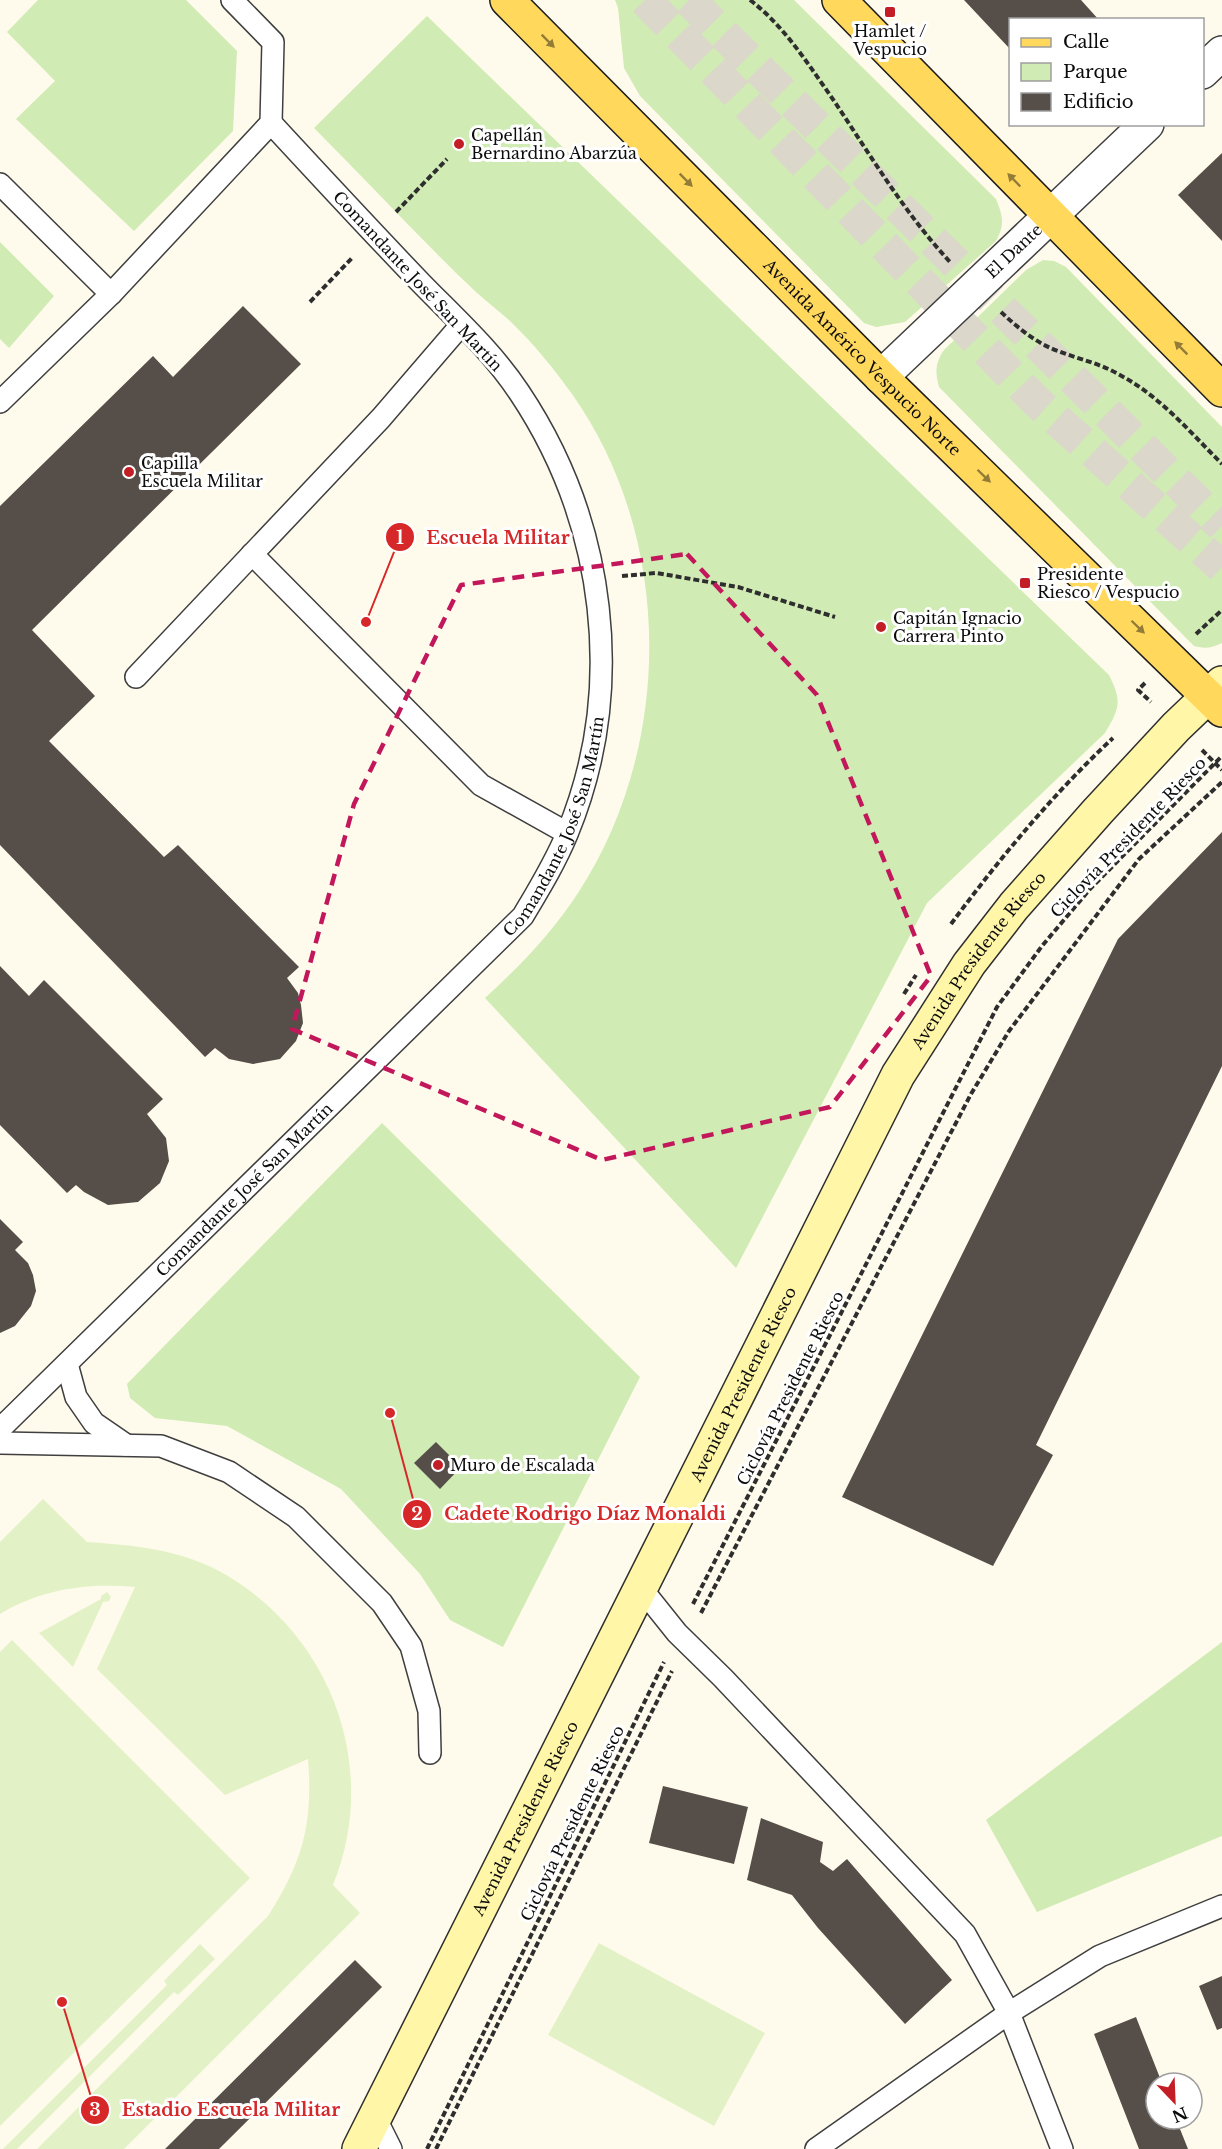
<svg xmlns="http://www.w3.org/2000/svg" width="1222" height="2149" font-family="'Libre Baskerville',serif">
<rect width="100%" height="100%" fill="#fffbec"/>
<g fill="#d0ebb4">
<polygon points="38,0 186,0 237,51 233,131 134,231 16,119 55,81 7,32"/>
<path d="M 615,0 L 794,0 L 996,199 C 1003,216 1005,225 996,241 L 905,322 L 876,327 L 864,323 L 640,96 L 624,68 L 618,8 Z"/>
<path d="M 427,16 L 1109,675 C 1122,701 1120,708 1105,733 L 927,903 L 736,1268 L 485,998 C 520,966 552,933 578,893 C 674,746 674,538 572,394 C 554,369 534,344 511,322 C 500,312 487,302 476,292 C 420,239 368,182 314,128 Z"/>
<polygon points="0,242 54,296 9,348 0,339"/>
<path d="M 1043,260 L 1054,261 L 1066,267 L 1222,427 L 1222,643 C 1212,648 1205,649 1194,646 L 939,387 C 935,372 935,363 944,350 L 1026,270 Z"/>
<polygon points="382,1123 640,1377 503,1647 450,1620 420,1574 341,1489 227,1426 155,1418 130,1398 127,1384"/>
<polygon points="1222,1642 1222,1836 1037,1912 986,1820"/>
</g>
<g fill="#e3f2c6">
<path d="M 43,1499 L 87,1542 C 132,1545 178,1549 219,1571 C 331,1632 381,1767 333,1885 L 360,1913 L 124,2149 L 37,2149 L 268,1916 C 303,1861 313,1824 308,1759 L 225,1795 L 97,1669 L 135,1587 C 87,1583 42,1589 0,1614 L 0,1542 Z"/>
<polygon points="107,1592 111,1597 109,1601 103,1602 73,1667 39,1633 101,1599 101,1596"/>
<polygon points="12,1640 250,1878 0,2126 0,1652"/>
<polygon points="599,1943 765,2033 714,2126 548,2035"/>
<polygon points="200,1944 215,1959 178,1995 174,1992 17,2149 3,2149 167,1985 164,1981"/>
</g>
<g fill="#564e48">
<polygon points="964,0 1081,0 1099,20 1010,20 1010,49"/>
<polygon points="1222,153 1222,241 1178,195"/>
<polygon points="243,306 301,364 32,630 95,696 49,741 164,857 178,845 299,967 287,978 298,993 301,1005 303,1023 296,1041 280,1059 253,1064 229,1059 215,1048 205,1057 0,845 0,506 153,356 173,377"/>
<polygon points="1222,832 1222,1066 1036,1445 1053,1455 993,1566 842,1497 1118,939"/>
<polygon points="0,966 29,996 44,980 163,1099 147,1114 166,1138 169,1161 160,1183 138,1202 108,1205 84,1192 76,1185 67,1193 0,1125"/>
<polygon points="0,1219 23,1242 15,1250 28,1263 33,1275 36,1291 31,1306 15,1326 0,1333"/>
<polygon points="436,1442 461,1467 440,1489 414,1463"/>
<polygon points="663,1786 748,1807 734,1864 649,1843"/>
<polygon points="761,1818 823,1842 820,1862 833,1871 847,1859 952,1980 905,2024 818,1928 792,1895 747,1880"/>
<polygon points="355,1960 382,1987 219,2149 165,2149"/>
<polygon points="1222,1976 1222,2028 1217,2030 1199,1986"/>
<polygon points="1136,2017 1162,2083 1156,2083 1156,2119 1176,2119 1188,2149 1139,2149 1094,2034"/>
</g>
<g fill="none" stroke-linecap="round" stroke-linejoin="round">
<g stroke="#dbd7ca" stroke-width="33" stroke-dasharray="33 16" stroke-linecap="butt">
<polyline points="645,0 1037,402 1222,567"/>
<polyline points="689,0 1222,526"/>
</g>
<g stroke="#3f3f3f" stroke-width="24">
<g id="lane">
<polyline points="0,184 111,294"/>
<polyline points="0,402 111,294 271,123 273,42 232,0"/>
<polyline points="252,554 481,785 567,833"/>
<polyline points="136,677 381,418 461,325"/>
<polyline points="67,1364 76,1397 94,1423 126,1445"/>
<path id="s1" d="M 0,1429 L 523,916 C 539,889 555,863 567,834 C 627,689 606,522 519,392 C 492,351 454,317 420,282 C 370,230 320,176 271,123"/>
<polyline points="0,1443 161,1446 229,1472 296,1517 382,1603 411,1646 429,1711 430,1753"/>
<polyline points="641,1588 677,1633 723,1678 965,1934 1009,2013 1062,2149"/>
<polyline points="375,2117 391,2149"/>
<polyline points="816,2149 1009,2013 1100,1956 1222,1906"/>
</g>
</g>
<g stroke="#3f3f3f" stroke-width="36">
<g id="street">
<polyline points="1202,72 1222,53"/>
<path id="s2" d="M 881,377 L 1147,124"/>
</g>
</g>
<g stroke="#2e2e2e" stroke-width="36">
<g id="secondary">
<path id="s3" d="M 359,2149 L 898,1075 L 969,964 L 1014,906 L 1098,811 L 1176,727 L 1222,683"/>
</g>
</g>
<g stroke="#1d1d1d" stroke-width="36">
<g id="primary">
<path id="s4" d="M 507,0 L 881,377 L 1222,710"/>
<polyline points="839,0 1222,390"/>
</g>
</g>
<g stroke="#2e2e2e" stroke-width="4" stroke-dasharray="6 3" stroke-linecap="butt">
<path d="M 750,0 C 783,25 806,61 830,95 C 868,151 904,213 951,263"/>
<polyline points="396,212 447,159"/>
<polyline points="310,302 353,257"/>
<path d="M 1001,312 C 1018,328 1036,343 1058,351 C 1078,359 1099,363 1118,374 C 1159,395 1190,432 1222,464"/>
<polyline points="622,576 656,573 738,587 835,617"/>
<polyline points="1196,634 1222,610"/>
<polyline points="1145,683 1138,690 1151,702"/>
<polyline points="1202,750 1222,770"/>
<path d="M 951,924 C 1000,858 1053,794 1113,738"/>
<polyline points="904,994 916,975"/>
<polyline points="693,1604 997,1007 1042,946 1090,889 1222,756"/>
<polyline points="701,1613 971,1094 1009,1031 1139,859 1222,782"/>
<polyline points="427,2149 664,1662"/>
<polyline points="436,2149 672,1671"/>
</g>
<use href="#lane" stroke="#fff" stroke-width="21"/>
<use href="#street" stroke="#fff" stroke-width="33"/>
<use href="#secondary" stroke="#fff6a7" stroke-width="33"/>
<use href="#primary" stroke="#ffd85c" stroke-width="33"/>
</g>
<defs><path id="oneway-solid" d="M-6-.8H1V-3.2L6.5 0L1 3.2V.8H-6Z" transform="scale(1.5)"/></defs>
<g fill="#927c38">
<use href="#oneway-solid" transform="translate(548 41) rotate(45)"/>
<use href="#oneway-solid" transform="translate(686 180) rotate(45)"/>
<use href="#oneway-solid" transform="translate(1014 180) rotate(-134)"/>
<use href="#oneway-solid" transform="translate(1181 348) rotate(-135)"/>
<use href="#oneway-solid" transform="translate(984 476) rotate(44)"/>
<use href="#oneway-solid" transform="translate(1138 627) rotate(44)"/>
</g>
<path fill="none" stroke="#c2185b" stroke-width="4.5" stroke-dasharray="12 8" stroke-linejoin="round" d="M 687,554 L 817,695 L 931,976 L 830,1107 L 602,1160 L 292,1029 L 354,804 L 461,585 Z"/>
<g fill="#c31e25" stroke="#fff" stroke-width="2">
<rect x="884" y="6" width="12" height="12" rx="3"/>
<circle cx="459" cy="144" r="6"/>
<circle cx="129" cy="472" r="6"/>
<rect x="1019" y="577" width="12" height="12" rx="3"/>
<circle cx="881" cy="627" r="6"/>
<circle cx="438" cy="1465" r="6"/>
</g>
<g text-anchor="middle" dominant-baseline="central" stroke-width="6" stroke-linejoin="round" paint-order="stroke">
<g font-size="16" fill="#0c0c0c" stroke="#fff" text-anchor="start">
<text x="890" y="31" text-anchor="middle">Hamlet /<tspan x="890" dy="18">Vespucio</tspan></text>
<text x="471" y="135">Capellán<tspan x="471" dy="18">Bernardino Abarzúa</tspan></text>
<text x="141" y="463">Capilla<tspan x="141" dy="18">Escuela Militar</tspan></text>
<text x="1037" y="574">Presidente<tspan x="1037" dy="18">Riesco / Vespucio</tspan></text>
<text x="893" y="618">Capitán Ignacio<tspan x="893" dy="18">Carrera Pinto</tspan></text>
<text x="450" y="1465">Muro de Escalada</text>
</g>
<g font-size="16" fill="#0c0c0c" stroke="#fff">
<text stroke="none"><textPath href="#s2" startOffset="183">El Dante</textPath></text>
<text transform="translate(418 281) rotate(47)">Comandante José San Martín</text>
<text stroke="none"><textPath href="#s4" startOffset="504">Avenida Américo Vespucio Norte</textPath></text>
<text stroke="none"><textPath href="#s1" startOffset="828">Comandante José San Martín</textPath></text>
<text transform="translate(1128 837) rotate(-46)">Ciclovía Presidente Riesco</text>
<text stroke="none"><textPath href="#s3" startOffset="1342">Avenida Presidente Riesco</textPath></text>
<text stroke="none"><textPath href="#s1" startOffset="342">Comandante José San Martín</textPath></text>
<text stroke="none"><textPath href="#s3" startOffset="856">Avenida Presidente Riesco</textPath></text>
<text transform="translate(790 1388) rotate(-63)">Ciclovía Presidente Riesco</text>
<text stroke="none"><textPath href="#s3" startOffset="370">Avenida Presidente Riesco</textPath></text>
<text transform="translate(572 1823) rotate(-64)">Ciclovía Presidente Riesco</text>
</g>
</g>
<path fill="none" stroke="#d62828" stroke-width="2" d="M366 622L400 537M390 1413L417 1514M62 2002L95 2110"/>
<g fill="#d62828" stroke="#fff" stroke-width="2">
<circle cx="366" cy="622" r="6"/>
<circle cx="390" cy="1413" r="6"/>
<circle cx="62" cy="2002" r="6"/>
<circle cx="400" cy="537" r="15"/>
<circle cx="417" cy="1514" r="15"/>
<circle cx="95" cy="2110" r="15"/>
</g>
<g font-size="18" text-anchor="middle" font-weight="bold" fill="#fff">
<text x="400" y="544">1</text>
<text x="417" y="1520">2</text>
<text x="95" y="2116">3</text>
</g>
<g font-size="18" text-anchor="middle" font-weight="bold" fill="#d62828" stroke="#fff" stroke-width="6" stroke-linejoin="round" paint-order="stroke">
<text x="498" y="544">Escuela Militar</text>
<text x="585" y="1520">Cadete Rodrigo Díaz Monaldi</text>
<text x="231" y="2116">Estadio Escuela Militar</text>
</g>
<rect x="1009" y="18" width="195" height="108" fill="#ffffff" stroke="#9e9e9e" stroke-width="1.5"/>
<rect x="1021" y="38" width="30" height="9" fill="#ffd85c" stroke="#9e9e9e" stroke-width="1.5"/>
<text x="1063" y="48" font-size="18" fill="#0c0c0c">Calle</text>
<rect x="1021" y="63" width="30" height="18" fill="#d0ebb4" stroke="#9e9e9e" stroke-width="1.5"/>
<text x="1063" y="78" font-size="18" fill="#0c0c0c">Parque</text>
<rect x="1021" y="93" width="30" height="18" fill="#564e48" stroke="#9e9e9e" stroke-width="1.5"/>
<text x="1063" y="108" font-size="18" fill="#0c0c0c">Edificio</text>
<g transform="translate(1174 2101) rotate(157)"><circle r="28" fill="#ffffff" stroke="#9e9e9e" stroke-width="1.5"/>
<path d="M0-4.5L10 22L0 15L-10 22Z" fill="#c31e25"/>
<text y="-9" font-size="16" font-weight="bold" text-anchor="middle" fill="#0c0c0c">N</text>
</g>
</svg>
